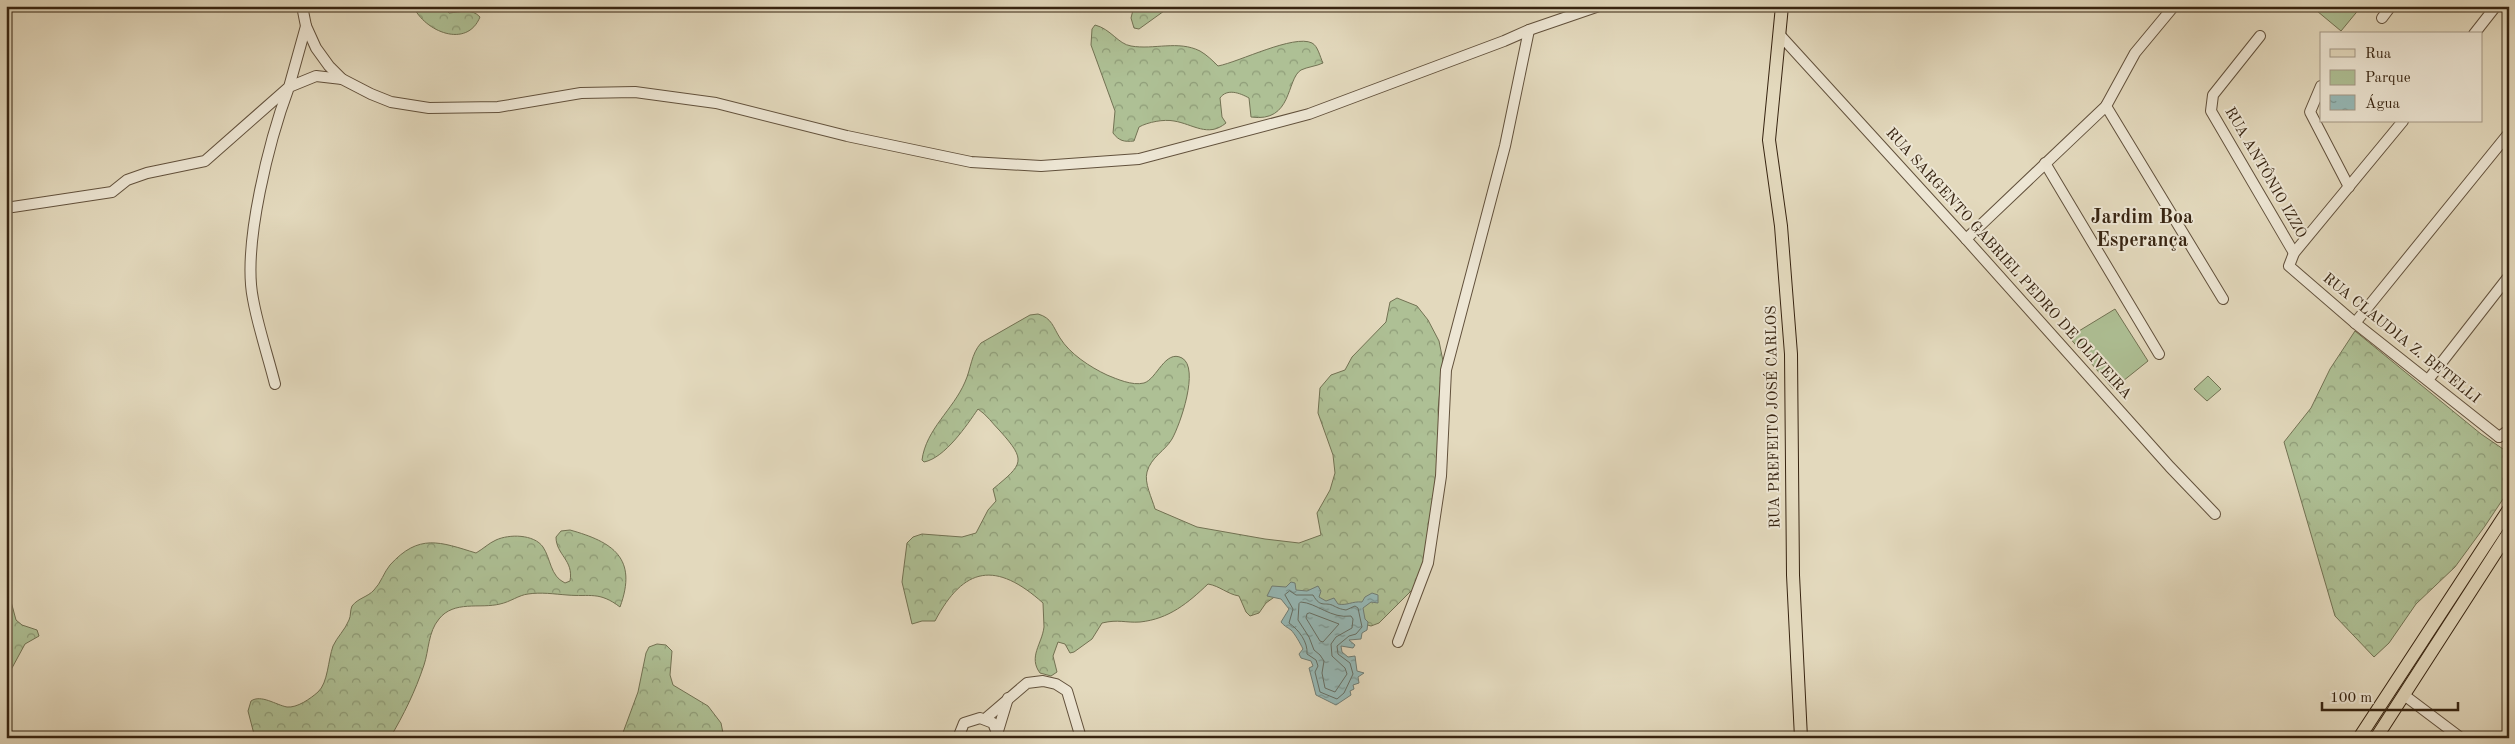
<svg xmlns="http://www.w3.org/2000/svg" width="2515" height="744" font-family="'Old Standard TT',serif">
<defs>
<pattern id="forest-crowns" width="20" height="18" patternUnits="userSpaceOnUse" patternTransform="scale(1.25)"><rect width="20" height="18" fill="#aec095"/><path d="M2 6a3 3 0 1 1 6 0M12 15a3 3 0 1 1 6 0" fill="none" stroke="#8e9c78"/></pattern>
<pattern id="water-ripples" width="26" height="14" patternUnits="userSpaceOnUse" patternTransform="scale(1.25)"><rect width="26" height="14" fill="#96b9b7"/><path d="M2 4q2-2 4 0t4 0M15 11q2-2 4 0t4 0" fill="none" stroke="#7b9693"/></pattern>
</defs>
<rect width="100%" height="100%" fill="#e3d9bd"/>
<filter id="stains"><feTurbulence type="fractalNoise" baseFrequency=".004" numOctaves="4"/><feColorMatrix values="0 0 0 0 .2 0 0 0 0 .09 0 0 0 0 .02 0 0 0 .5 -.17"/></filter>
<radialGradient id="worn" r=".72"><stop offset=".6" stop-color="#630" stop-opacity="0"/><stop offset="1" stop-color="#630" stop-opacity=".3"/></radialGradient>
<g fill="url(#forest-crowns)" stroke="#727253">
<path d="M 413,6 L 442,6 L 449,13 C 460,12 472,8 480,17 C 467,49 425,32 413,6 Z"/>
<polygon points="1134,6 1171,6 1139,29 1134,28 1131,18"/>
<path d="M 1095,25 C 1111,29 1118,44 1131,46 C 1154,50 1178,40 1200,51 C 1207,55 1213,61 1218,66 C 1239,62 1294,34 1312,43 C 1318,46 1320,57 1323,63 C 1317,66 1307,67 1301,70 C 1286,79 1293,123 1251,117 L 1249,98 C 1240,93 1227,88 1220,98 L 1222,117 L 1226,123 C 1208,138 1193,124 1174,121 C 1164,119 1148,122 1139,127 L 1134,141 C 1124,142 1119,141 1113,133 L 1115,111 L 1091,45 L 1092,29 Z"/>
<path d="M 1397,298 L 1417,306 L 1428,320 L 1439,341 L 1443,361 L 1438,410 L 1441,453 L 1421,581 L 1379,623 L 1371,626 L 1364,624 L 1280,593 L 1266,603 L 1259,613 L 1250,616 L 1246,612 L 1239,596 C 1227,594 1220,586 1208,584 C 1188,603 1169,619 1140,622 C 1125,623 1119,619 1102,623 L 1092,639 L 1074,652 L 1070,653 L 1065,644 L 1058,642 L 1053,656 L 1057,672 L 1051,676 L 1040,673 C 1028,657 1042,644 1044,627 C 1044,619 1043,611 1043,603 C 996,561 964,566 935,621 L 922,621 L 912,624 L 902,582 L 907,543 L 913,537 L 922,534 L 962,537 L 976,533 L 988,510 L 996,501 L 993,489 C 1023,464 1027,461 1000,431 C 992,423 987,415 978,409 C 967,425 945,458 924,462 L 922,460 C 926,429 953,410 965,382 C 971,369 971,354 981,343 L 1030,315 L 1038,314 C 1052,318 1053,327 1060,338 C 1070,354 1090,367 1107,375 C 1117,379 1132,386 1144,383 C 1157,379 1165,349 1182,358 C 1200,368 1180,425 1172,439 C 1165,451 1151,457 1147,472 C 1144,483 1152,498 1155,509 L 1197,527 L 1265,539 L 1299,543 L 1321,535 L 1317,513 L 1330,490 L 1335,473 L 1333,455 L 1318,413 L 1320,388 L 1331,375 L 1345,370 L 1352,357 L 1386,322 L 1390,302 Z"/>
<polygon points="2355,331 2481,434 2509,453 2509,490 2485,526 2455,567 2416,604 2389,643 2374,657 2335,616 2284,442 2311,408 2330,369"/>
<polygon points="6,418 12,471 10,561 6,573"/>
<path d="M 570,530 C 613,542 638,558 620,607 C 599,591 590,597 567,595 C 554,594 541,592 528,594 C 519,595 510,602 500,604 C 480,609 454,600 439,619 C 428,632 429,650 424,665 C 415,692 404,714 390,738 L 255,738 L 248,711 L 251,701 C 261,694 276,705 287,707 C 297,708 310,699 318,692 C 328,683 328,660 333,646 C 337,637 345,630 349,620 C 351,616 350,610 352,606 C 358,598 368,597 374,590 C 381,583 384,572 390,565 C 419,533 440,542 476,553 C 483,549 489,543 496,540 C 509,534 534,534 543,547 C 551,559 550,576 565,583 L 570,581 C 574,560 556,555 556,537 L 561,531 Z"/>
<polygon points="6,583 16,620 22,625 37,630 39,636 25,644 6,679"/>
<polygon points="657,644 666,645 672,651 670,675 673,685 708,706 721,723 724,738 621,738 638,692 646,653 649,647"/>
</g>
<g fill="#aec095" stroke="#727253">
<polygon points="2311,6 2358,6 2360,8 2341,31"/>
<polygon points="2115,309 2148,361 2113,389 2069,337"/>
<polygon points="2208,376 2221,389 2207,401 2194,389"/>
</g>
<path fill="url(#water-ripples)" stroke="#707d75" d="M 1291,582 L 1295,583 L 1296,590 L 1307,591 L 1318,586 L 1321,591 L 1319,597 L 1326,601 L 1334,598 L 1338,604 C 1347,606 1352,601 1362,602 L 1365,597 L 1372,593 L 1378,595 L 1378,603 L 1371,602 L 1363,608 L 1365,619 L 1368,622 L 1367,630 L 1362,633 L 1361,639 L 1349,640 L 1355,645 L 1353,648 L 1341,646 L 1342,652 L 1348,657 L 1355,656 L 1357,671 L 1364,673 L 1358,677 L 1359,683 L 1353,685 L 1354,689 L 1350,691 L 1351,695 L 1336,705 L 1316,695 L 1309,668 L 1313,666 L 1311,661 L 1301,658 L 1299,654 L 1303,649 C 1300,643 1295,634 1291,630 C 1287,627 1284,626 1281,622 L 1289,609 L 1281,599 L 1267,596 L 1272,586 L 1286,587 Z"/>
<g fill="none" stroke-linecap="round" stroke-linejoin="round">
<g stroke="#666e64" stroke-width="1">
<path d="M 1290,591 L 1296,595 L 1313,595 C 1321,609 1325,601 1334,606 C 1338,608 1340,609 1346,610 L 1355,606 L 1358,608 L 1362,627 L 1356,634 L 1349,636 L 1337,646 L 1338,654 L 1350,663 L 1353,674 L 1344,693 L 1337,699 L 1320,692 L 1315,672 L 1318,666 L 1316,660 L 1307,654 C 1308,642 1299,630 1289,623 L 1293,609 L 1285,595 Z"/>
<path d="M 1301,602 C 1317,603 1331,619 1351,616 L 1353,619 L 1352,628 L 1336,637 L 1331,644 L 1332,656 L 1345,668 L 1347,674 L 1335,692 L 1325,688 L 1322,673 L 1324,661 L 1320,655 L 1314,650 L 1309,637 L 1298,620 L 1299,604 Z"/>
<polygon points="1310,613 1339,624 1323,642 1320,641 1306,618 1307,614"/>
</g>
<g stroke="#62513c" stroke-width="12">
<g id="minor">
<polyline points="302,6 306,26 316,48 329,66 342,79 371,94 391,102 429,108 498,107 581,93 635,92 716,103 847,136 971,162 1041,166 1139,159 1309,114 1504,41 1529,30 1599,6"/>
<polyline points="2382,18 2391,6"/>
<polyline points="1779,34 1966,239 2170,467 2215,514"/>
<polyline points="2474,34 2496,6"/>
<polyline points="2260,36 2213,95 2211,111 2294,253"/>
<polyline points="2321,86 2310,112 2349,187"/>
<polyline points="2106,106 2223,299"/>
<polyline points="2403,121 2294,253 2289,266 2355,323 2499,437"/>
<polyline points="2045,163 2159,354"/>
<polyline points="6,208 112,192 127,180 147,173 205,161 289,87 306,26"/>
<polyline points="1966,239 2106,106 2135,53 2174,6"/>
<polyline points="2355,323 2509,133"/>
<polyline points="2428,380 2509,276"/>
<path d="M 275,384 C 268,356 258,327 253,299 C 242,245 270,138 289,87 L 316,76 L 342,79"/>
<polyline points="2499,437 2509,430"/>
<polyline points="1398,642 1428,563 1441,476 1446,370 1505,146 1529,30"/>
<polyline points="2404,695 2461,738"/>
<polyline points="985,719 1027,683 1043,681 1056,684 1067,691 1081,738"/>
<polyline points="998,731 1008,698"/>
<polyline points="958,738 964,723 980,718 993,723 999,738"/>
</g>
</g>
<g stroke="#372411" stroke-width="14">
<g id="major">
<polyline points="1782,6 1769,140 1781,226 1791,354 1793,575 1801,738"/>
<polyline points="2359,738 2509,509"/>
<polyline points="2376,738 2509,532"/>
</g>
</g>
<use href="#minor" stroke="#ede6d4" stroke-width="10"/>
<use href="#major" stroke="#e3d9bd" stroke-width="12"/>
</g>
<g text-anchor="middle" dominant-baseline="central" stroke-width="4" stroke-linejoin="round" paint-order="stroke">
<g font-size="15" fill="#372411" stroke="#ede6d4">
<text transform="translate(2265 173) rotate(60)">RUA ANTÔNIO IZZO</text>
<text transform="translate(2008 264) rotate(48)">RUA SARGENTO GABRIEL PEDRO DE OLIVEIRA</text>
<text transform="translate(2401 339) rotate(39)">RUA CLAUDIA Z. BETELLI</text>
<text transform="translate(1774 417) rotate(-91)">RUA PREFEITO JOSÉ CARLOS</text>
</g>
<g font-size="20" font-weight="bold" fill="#372411" stroke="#ede6d4">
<text x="2142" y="218">Jardim Boa<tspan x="2142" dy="23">Esperança</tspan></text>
</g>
</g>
<rect width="2515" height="744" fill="none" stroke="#e3d9bd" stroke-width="25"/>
<rect x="8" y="8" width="2500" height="729" fill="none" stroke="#372411" stroke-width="2.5"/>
<rect x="12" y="12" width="2490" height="719" fill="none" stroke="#372411"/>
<rect x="2320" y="32" width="162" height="90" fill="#ede6d4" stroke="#a49886"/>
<rect x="2330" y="49" width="25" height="8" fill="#e3d9bd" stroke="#a49886"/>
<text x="2365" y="58" font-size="15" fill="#372411">Rua</text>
<rect x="2330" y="70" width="25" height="15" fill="#aec095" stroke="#a49886"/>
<text x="2365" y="82" font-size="15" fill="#372411">Parque</text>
<rect x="2330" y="95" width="25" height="15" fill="url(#water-ripples)" stroke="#a49886"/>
<text x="2365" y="108" font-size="15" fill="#372411">Água</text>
<path d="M2322 702v8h136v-8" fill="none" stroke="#372411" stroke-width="2.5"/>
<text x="2330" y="702" font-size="15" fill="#372411" stroke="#ede6d4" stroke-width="4" paint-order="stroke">100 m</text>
<rect width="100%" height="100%" filter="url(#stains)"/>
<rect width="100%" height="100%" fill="url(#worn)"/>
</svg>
